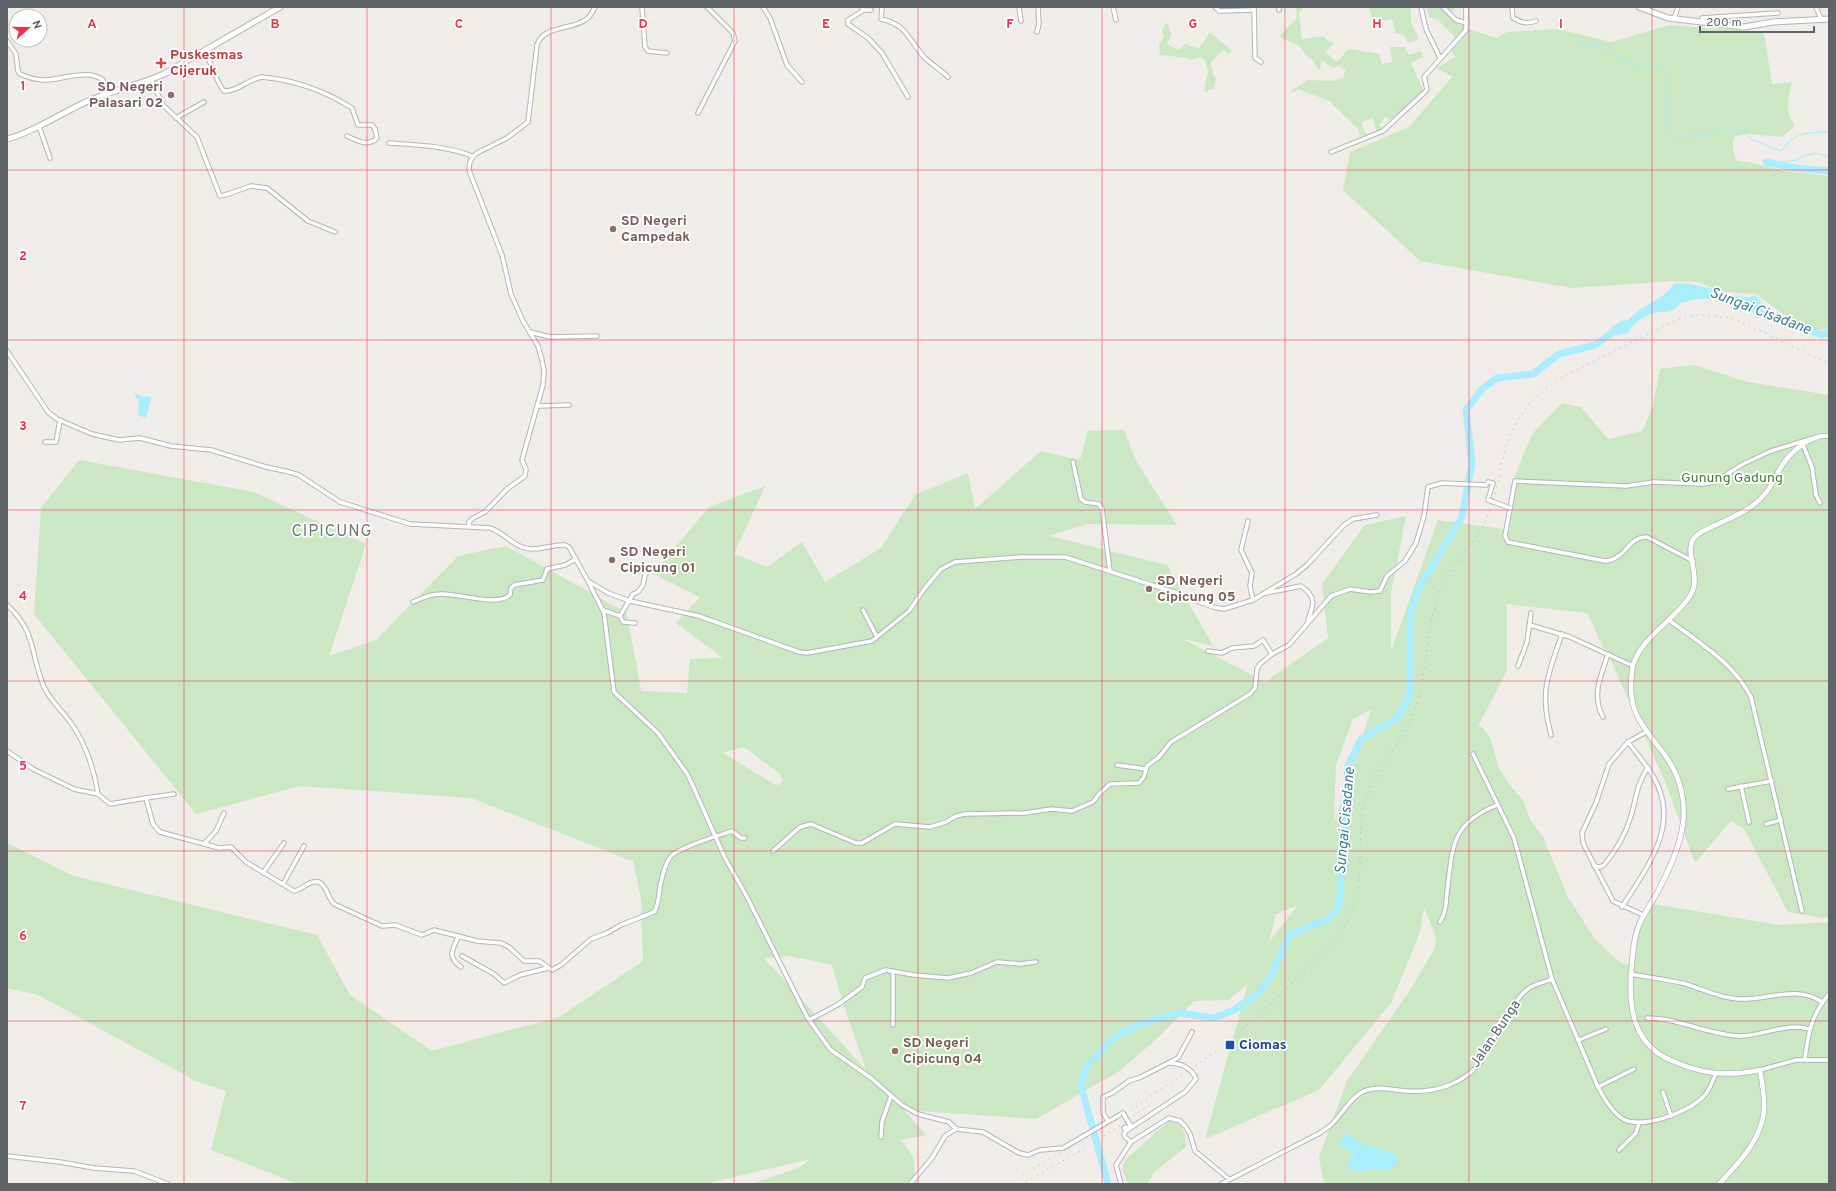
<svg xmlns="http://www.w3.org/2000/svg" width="1836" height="1191" font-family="Overpass,sans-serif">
<rect width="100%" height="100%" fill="#f0ece7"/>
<g fill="#cce7c4" fill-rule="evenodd">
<path d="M 1296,7 L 1303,7 L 1303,9 L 1299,12 L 1302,39 L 1323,36 L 1328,42 L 1331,41 L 1333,44 L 1325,52 L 1337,62 L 1349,49 L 1379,54 L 1382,64 L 1392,62 L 1390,47 L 1404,47 L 1409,55 L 1421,51 L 1423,57 L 1411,63 L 1424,92 L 1390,120 L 1385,117 L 1379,125 L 1383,130 L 1377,132 L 1372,118 L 1361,123 L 1367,136 L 1360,135 L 1358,129 L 1329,101 L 1298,89 L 1293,93 L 1291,91 L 1308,80 L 1333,81 L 1343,78 L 1346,69 L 1339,66 L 1332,68 L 1323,61 L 1321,62 L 1320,70 L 1319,70 L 1312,59 C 1305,56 1303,49 1297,45 C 1291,41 1286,41 1280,36 L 1297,18 Z"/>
<polygon points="1369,7 1411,7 1411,22 1419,39 1408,43 1405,36 1396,33 1392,19 1373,22"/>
<path d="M 1427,7 L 1454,7 L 1455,9 L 1452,11 L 1448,10 L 1447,13 L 1466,28 L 1496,38 L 1507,32 L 1557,29 L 1611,42 L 1669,25 L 1764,32 L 1772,84 L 1792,82 C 1789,95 1784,113 1794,123 L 1794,127 L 1781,137 L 1749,134 L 1735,136 C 1731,145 1733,152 1737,161 L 1749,162 L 1784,171 L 1829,176 L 1829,329 L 1815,330 L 1783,314 L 1756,294 L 1723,292 L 1697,282 L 1674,281 L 1572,288 L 1420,261 L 1343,190 L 1350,152 L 1409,127 L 1452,77 L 1437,68 L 1455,57 L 1450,48 L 1458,40 L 1438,20 L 1429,17 Z"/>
<polygon points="1166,23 1167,23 1172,35 1167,44 1179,50 1186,44 1199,49 1210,32 1232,51 1228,54 1223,50 1211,62 1213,74 1216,78 1214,88 1209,90 1207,93 1204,91 1208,71 1205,60 1200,57 1190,60 1188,58 1160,55 1159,44 1164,37 1162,30"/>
<path d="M 1694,365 L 1748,382 L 1829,395 L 1829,916 L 1823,918 L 1788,912 L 1744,829 L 1731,821 L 1695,863 L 1664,779 L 1608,654 L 1604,649 L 1587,613 L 1507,604 L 1507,671 L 1478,726 L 1483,728 L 1491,740 L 1498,766 L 1508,783 L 1523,800 L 1530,820 L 1543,837 L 1568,897 L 1594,938 L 1618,961 L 1626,965 L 1630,962 C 1631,944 1633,918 1648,905 L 1654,904 L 1779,925 L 1829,922 L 1829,1184 L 1324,1184 L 1319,1157 L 1347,1081 L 1408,993 L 1435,948 L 1436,937 L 1424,908 L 1419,935 L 1391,1003 L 1319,1090 L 1205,1139 L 1248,984 L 1228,1000 L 1194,1001 L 1158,1038 L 1118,1072 L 1036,1119 L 904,1110 L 926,1135 L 901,1140 L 913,1156 L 916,1184 L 751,1184 L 798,1168 L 811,1159 L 712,1182 L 712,1184 L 526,1184 L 516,1182 L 516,1184 L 298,1184 L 211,1150 L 226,1091 L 196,1081 L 38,995 L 7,988 L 7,843 L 74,876 L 317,935 L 350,995 L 432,1051 L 559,1017 L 643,961 L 641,900 L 633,859 L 632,861 L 471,798 L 300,786 L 196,814 L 34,614 L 41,508 L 79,460 L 254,492 L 366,544 L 329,656 L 376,640 L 458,556 L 506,546 L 627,613 L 641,691 L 687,693 L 690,659 L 723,658 L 676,623 L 700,597 L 653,574 L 709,507 L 765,486 L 734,554 L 767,567 L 802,542 L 825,582 L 881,548 L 915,495 L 968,473 L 975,509 L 1041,451 L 1080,460 L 1088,431 L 1124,430 L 1136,461 L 1177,525 L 1087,524 L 1049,536 L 1167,565 L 1213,646 L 1183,639 L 1265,682 L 1328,638 L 1322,584 L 1365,525 L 1406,516 L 1391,593 L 1391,651 L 1438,520 L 1510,530 L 1509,527 L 1512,483 L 1532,434 L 1562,403 L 1581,407 L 1608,439 L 1642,431 L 1653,406 L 1660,369 ZM 1371,709 L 1371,710 L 1334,823 L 1336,765 L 1353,719 ZM 744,747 L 780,774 L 783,781 L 779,785 L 774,784 L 723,753 ZM 1297,906 L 1269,942 L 1276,914 ZM 790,956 L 832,965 L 842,1000 L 866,1070 L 764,958 Z"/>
<path d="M 1169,1121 C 1184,1124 1186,1134 1186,1147 L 1155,1171 L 1147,1184 L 1128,1184 L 1122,1170 L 1125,1160 Z"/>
</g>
<g fill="#a9edff">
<path d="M 1677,283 C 1701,283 1722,295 1746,297 C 1750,298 1751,296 1755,295 L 1761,301 L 1761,309 L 1754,313 C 1740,308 1727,301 1713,299 C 1703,298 1689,299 1680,304 C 1677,307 1674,310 1670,311 C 1666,313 1662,311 1658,312 C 1647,315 1632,321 1629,333 L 1616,335 L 1611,327 L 1619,323 L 1620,321 L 1628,320 C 1638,309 1650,304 1662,296 C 1668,292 1670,286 1677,283 Z"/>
<polygon points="134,393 143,397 149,396 151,399 146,418 138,415 139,403"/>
<polygon points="1347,1132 1356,1141 1396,1155 1397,1164 1388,1170 1373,1169 1360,1172 1350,1169 1347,1165 1351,1155 1350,1150 1338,1146"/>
</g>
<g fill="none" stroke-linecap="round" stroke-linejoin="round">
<g stroke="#a9edff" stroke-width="1">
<path d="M 1577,40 L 1590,45 L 1600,44 L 1618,57 L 1637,66 L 1661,66 C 1670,78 1667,103 1666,117 C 1665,122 1668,128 1669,133"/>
<path d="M 1670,137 L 1673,140 L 1721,130 L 1744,130 L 1749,138 L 1780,151 C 1785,149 1786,143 1791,140 C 1800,132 1818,132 1829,132"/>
<polyline points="1773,163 1797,160 1802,156 1815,153 1829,156"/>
</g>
<g stroke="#a9edff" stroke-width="7">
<polyline points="1766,162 1795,168 1829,171"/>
<polyline points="1752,306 1821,335 1829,333"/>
<polyline points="1108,1184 1081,1086 1086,1066 1114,1038 1138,1024 1179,1013 1214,1018 1234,1010 1258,994 1271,976 1289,935 1330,918 1339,906 1348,766 1361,739 1397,718 1410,696 1410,614 1418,589 1462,517 1472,463 1466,410 1482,389 1497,378 1533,374 1559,354 1595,345 1622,326"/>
</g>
<g stroke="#b2b6b9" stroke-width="5.5">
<g id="minor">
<polyline points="642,7 645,47 648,51 667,53"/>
<polyline points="763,7 770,18 787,65 802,82"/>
<polyline points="861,7 864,10 871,10"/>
<path d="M 882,7 L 881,19 C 906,24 909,40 924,57 C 931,64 941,70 948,77"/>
<polyline points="1019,7 1021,21"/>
<polyline points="1113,7 1116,20"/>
<polyline points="1215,7 1219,11 1254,10"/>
<polyline points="1254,7 1255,58 1261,62"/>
<polyline points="1279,7 1279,10"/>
<polyline points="1421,7 1426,29 1440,58"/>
<polyline points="1443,7 1456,20 1467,23"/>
<path d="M 1512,7 L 1513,18 C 1522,23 1527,24 1536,21"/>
<polyline points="1816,7 1821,19"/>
<polyline points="864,10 848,20 848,24 868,38 882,53 908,97"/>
<polyline points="1702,18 1778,13"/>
<polyline points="1674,19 1678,7"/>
<polyline points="1037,32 1039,24 1038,7"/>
<path d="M 7,41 L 16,54 L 18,71 L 20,74 C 27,77 36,80 44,80 C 62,80 88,68 103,80 L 107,93"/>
<path d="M 205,51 C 209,59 219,87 224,91 C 237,92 248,79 262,77 C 295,80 325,91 352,108 L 358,125 L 372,125 L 375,129 L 377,138 C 368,147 357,141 347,136"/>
<polyline points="151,80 163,105 197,137 220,196 225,195 251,186 267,188 308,221 335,232"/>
<polyline points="698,113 735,41 733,33 707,7"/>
<polyline points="176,118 204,102"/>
<polyline points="39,126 50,158"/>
<path d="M 389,143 C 417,145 447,146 472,156"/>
<polyline points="1331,152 1383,131 1426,91 1427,89 1424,77 1466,30 1466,7"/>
<polyline points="530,332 550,337 597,336"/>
<path d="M 7,351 L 48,412 L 57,419 L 92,434 L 119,440 L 140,438 L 171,446 L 211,450 L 266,467 L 289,472 L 299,475 L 340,502 L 410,524 L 490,528 C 503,532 512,545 525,548 C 537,552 552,544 565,545 L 569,547 L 588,581 L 608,593 L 630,601 L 699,616 L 799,652 L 807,653 L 872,641 L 909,611 L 925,588 L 941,569 L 955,562 L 1021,557 L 1065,557 L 1177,593 L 1213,607 L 1224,609 L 1253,600 L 1296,574 L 1307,565 L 1344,525 L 1353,519 L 1377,515"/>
<polyline points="537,406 569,405"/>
<polyline points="45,442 56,442 60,420"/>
<polyline points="1803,445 1812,467 1816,495 1820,503"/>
<polyline points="1073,462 1081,499 1085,502 1099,504 1102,509 1110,571"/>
<polyline points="1248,521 1241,550 1252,573 1250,586 1253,600"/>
<path d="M 469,526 L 469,522 L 473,518 L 485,512 L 507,489 L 525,476 L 526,469 L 522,460 L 543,385 L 544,371 L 542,360 L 538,346 L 523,321 L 511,294 L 502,255 L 470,173 C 468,165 470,158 477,153 L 507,138 L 528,122 L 537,45 C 544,24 573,31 588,18 C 591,15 593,11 595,7"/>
<path d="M 1693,561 L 1647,537 C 1628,536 1627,559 1605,561 L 1508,542 L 1505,536 L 1515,481 L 1626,486 L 1654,482 L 1702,484 L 1715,482 L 1743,464 L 1771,451 L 1810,439"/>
<polyline points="589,583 604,613 614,692 658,733 688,775 725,858 747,897 807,1017 827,1045 831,1050 871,1078 902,1105 918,1114 949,1122 956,1129"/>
<path d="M 1266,593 L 1301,586 C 1317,597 1314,604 1308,620"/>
<path d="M 413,602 C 422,598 430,594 440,594 C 458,593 495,607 510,595 L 511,588 L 514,585 L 543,580 L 547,569 L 565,565 L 576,559"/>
<path d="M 7,605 C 37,632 30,654 44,687 C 51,702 64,712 73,726 C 86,745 95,772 98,794"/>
<polyline points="603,610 620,616 623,622 635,623"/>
<polyline points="863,610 877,637"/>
<polyline points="620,616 633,594 638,592 643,585 645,575 649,570"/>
<path d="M 1669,620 C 1699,643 1733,662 1751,697 L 1802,911"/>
<polyline points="1530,625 1570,637 1633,666"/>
<polyline points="1208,651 1222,653 1232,648 1254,646 1263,640 1272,654"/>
<polyline points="1518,666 1527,642 1531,613"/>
<path d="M 1603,717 C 1591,695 1601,676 1608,654"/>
<path d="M 1551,735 C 1539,691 1548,675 1562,634"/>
<path d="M 7,751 L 33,769 L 74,789 L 98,794 L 110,804 L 146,798 L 153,824 L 160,832 L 219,848 L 231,847 L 246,862 L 294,891 C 304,889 308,880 319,882 C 328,887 327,897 334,904 L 382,926 L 395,925 L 422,935 L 434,930 L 477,941 L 501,943 L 509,947 L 524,961 L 539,961 L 552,970 L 561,965 L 591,939 L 607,933 L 621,925 L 654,912 C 660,903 658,893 661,882 C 663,874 665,863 671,856 C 682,846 717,836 732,831 L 741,838 L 745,838"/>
<polyline points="1473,754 1514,838 1552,979"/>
<polyline points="1117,765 1146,769"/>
<polyline points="1741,786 1749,822"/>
<polyline points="1728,789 1772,781"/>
<polyline points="146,798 174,794"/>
<polyline points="1766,824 1781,820"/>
<polyline points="204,844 216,831 224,813"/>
<polyline points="773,851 800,827 811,824 856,843 862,843 895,824 930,827 946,822 956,816 965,814 1025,813 1051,809 1072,811 1093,802 1099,794 1110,784 1139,783 1144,777 1147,766 1159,757 1171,742 1250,694 1255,688 1257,669 1260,664 1272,654 1289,645 1331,596 1350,589 1370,592 1380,591 1387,576 1405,561 1416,543 1424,516 1428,487 1442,483 1486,485 1488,482 1493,483 1488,500"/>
<path d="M 1594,866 L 1600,867 L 1604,865 C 1614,853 1625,835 1630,819 C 1637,798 1635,788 1648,767"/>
<polyline points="263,873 284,843"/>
<polyline points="283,884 304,846"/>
<path d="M 1622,907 C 1647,867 1682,824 1653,776 C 1646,764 1636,753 1628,742"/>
<polyline points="1643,915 1613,901 1583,843 1582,833 1596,803 1609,764 1628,742 1646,732"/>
<path d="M 1440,922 C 1446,913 1446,903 1447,892 C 1453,847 1450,824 1497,805"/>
<path d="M 458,937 C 452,951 447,957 461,967"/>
<polyline points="462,956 494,974 504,983 520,975 548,968"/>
<polyline points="893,971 893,1025"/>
<path d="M 1630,974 C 1647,977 1665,979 1682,983 C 1701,988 1718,998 1738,999 C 1765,1001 1797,984 1822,1002"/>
<path d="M 1647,1018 C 1679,1018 1708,1035 1740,1036 C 1762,1036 1787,1022 1809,1029"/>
<polyline points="809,1020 839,1004 862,987 865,978 886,970 914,975 948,978 971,973 997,962 1020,964 1036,962"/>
<polyline points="1579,1040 1606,1029"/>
<path d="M 1805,1058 C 1808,1033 1812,1014 1829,994"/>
<polyline points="1760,1070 1796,1060 1829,1060"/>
<polyline points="1598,1087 1634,1069"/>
<polyline points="1663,1092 1671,1116"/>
<polyline points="1108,1121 1103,1113 1103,1097 1112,1093 1129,1081 1141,1077 1178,1058 1192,1032"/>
<polyline points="1126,1131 1124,1128 1130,1125"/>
<polyline points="881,1137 882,1122 891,1096"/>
<path d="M 1131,1142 L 1125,1137 L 1124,1134 L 1126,1131 L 1185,1092 L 1196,1079 C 1192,1068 1181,1063 1169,1063"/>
<polyline points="1619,1150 1636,1133 1639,1123"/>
<polyline points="7,1156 60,1162 94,1168 134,1171 168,1184"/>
<polyline points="910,1184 932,1158 945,1136 956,1129 983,1132 1019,1153 1028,1155 1040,1150 1063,1148 1123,1113"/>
<polyline points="1121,1184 1116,1165 1131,1142 1169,1118 1180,1121 1186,1127 1190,1134 1195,1151 1229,1179"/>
<path d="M 1221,1184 L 1320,1133 C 1324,1130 1329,1127 1332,1124 C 1342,1114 1353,1094 1367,1090 C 1380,1086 1393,1090 1406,1091 C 1434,1093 1462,1085 1480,1063 C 1492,1043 1511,1001 1529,988 C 1536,984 1545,982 1552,979 L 1598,1087 C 1604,1098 1610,1109 1620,1117 C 1638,1132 1690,1112 1704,1096 C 1710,1090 1712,1081 1716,1074"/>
</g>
</g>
<g stroke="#b2b6b9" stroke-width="6">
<path id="tertiary" d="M 1719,1184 C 1738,1163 1762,1140 1764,1110 C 1765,1097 1762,1083 1760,1070 C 1726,1077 1700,1074 1668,1059 C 1630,1041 1628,1000 1632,963 C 1633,950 1634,937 1639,925 C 1644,913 1652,903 1658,891 C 1669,870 1680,847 1683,823 C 1686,801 1680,777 1667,758 C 1652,736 1632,720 1631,691 C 1631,683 1631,673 1633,665 C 1642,636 1674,621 1690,596 C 1703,576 1683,554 1694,538 C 1700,531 1712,527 1720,523 C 1735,516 1752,509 1763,496 C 1772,487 1775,477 1781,467 C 1790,452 1811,434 1829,436"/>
</g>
<g stroke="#b1b6b9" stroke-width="7">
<g id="secondary">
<polyline points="1639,7 1668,18 1744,27 1773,22 1829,19"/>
<path d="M 7,139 C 36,131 61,113 88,101 C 113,90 140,85 164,74 L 280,7"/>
</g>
</g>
<use href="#minor" stroke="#fff" stroke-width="3.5"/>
<use href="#tertiary" stroke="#fff" stroke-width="4.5"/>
<use href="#secondary" stroke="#fff" stroke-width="5"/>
<g stroke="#b3b4b5" stroke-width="1" stroke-dasharray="1 5" stroke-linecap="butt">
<path d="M 1008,1184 L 1131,1110 L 1228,1043 L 1329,948 C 1365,906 1359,871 1361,819 C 1364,805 1368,789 1376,776 C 1387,757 1402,740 1411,720 C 1428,681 1424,637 1438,596 C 1448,567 1473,546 1486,519 C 1497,497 1499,473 1505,449 C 1514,419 1533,395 1559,379 L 1668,324 L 1685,317 L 1703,315 L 1730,318 L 1739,321 L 1829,364"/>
<polyline points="1021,1184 1088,1147 1149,1105"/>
</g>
<g stroke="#b2b6b9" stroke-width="5.5" stroke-linecap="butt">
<g id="minor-bridge">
<polyline points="1488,500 1510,508"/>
<polyline points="1123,1113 1130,1125"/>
</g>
</g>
<use href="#minor-bridge" stroke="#fff" stroke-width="3.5"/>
</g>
<path fill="none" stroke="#e93450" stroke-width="1" stroke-opacity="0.55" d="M 184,7 L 184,1184M 367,7 L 367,1184M 551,7 L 551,1184M 734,7 L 734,1184M 918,7 L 918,1184M 1102,7 L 1102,1184M 1285,7 L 1285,1184M 1469,7 L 1469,1184M 1652,7 L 1652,1184M 7,170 L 1829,170M 7,340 L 1829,340M 7,510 L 1829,510M 7,681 L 1829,681M 7,851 L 1829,851M 7,1021 L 1829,1021"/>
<path fill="#e0444e" stroke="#fff" stroke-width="1.5" d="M159 57h4v4h4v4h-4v4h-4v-4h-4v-4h4z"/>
<g fill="#8d6e63" stroke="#fff" stroke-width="1.5">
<circle cx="171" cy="95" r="4"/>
<circle cx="613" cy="229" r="4"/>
<circle cx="612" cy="560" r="4"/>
<circle cx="1149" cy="589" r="4"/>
<circle cx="895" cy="1051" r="4"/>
</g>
<rect fill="#1a4fb4" stroke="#fff" stroke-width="1.5" x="1225" y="1040" width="10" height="10" rx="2"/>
<g text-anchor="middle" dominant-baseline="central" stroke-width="3.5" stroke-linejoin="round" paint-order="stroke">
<g font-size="14" font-weight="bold" fill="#be3a42" stroke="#fff" text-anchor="start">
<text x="170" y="55">Puskesmas<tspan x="170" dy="16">Cijeruk</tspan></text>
</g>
<g font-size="14" font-weight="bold" fill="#785e54" stroke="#fff" text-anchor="start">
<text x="163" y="87" text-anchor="end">SD Negeri<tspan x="163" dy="16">Palasari 02</tspan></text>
<text x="621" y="221">SD Negeri<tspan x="621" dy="16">Campedak</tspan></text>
<text x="620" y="552">SD Negeri<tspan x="620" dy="16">Cipicung 01</tspan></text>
<text x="1157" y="581">SD Negeri<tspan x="1157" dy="16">Cipicung 05</tspan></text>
<text x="903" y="1043">SD Negeri<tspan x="903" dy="16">Cipicung 04</tspan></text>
</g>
<g font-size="14" fill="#428034" stroke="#fff">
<text x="1732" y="478">Gunung Gadung</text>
</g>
<g font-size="14" fill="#5e6467" stroke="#fff">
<text transform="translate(1496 1034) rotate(-56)">Jalan Bunga</text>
</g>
<g font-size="14" font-weight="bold" fill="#164399" stroke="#fff" text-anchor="start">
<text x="1239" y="1045">Ciomas</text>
</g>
<g font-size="15" font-style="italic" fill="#3b7e97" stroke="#fff">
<text transform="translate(1760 312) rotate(21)">Sungai Cisadane</text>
<text transform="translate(1346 821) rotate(-85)">Sungai Cisadane</text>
</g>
<g font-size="16" letter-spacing="1" fill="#6f7679" stroke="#fff">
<text x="332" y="532">CIPICUNG</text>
</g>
</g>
<g font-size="13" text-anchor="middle" font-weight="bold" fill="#e93450" stroke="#fff" stroke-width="3.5" stroke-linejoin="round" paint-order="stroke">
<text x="92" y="28">A</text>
<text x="275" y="28">B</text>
<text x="459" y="28">C</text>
<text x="643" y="28">D</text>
<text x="826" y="28">E</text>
<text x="1010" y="28">F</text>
<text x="1193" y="28">G</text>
<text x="1377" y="28">H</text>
<text x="1561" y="28">I</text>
<text x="23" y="90">1</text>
<text x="23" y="260">2</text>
<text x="23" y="430">3</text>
<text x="23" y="600">4</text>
<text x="23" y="770">5</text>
<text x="23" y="940">6</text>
<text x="23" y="1110">7</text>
</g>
<rect width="1836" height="1191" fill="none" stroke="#5e6467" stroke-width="16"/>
<g transform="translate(28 28) rotate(69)"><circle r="19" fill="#ffffff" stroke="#bfc1c2"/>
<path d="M0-3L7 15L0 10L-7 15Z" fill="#e93450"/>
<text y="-6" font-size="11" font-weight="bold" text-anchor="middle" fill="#5e6467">N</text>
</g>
<path d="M1700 26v6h114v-6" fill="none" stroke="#5e6467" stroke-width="2"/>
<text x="1706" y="26" font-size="12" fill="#5e6467" stroke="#ffffff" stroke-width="3" paint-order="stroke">200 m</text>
</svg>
